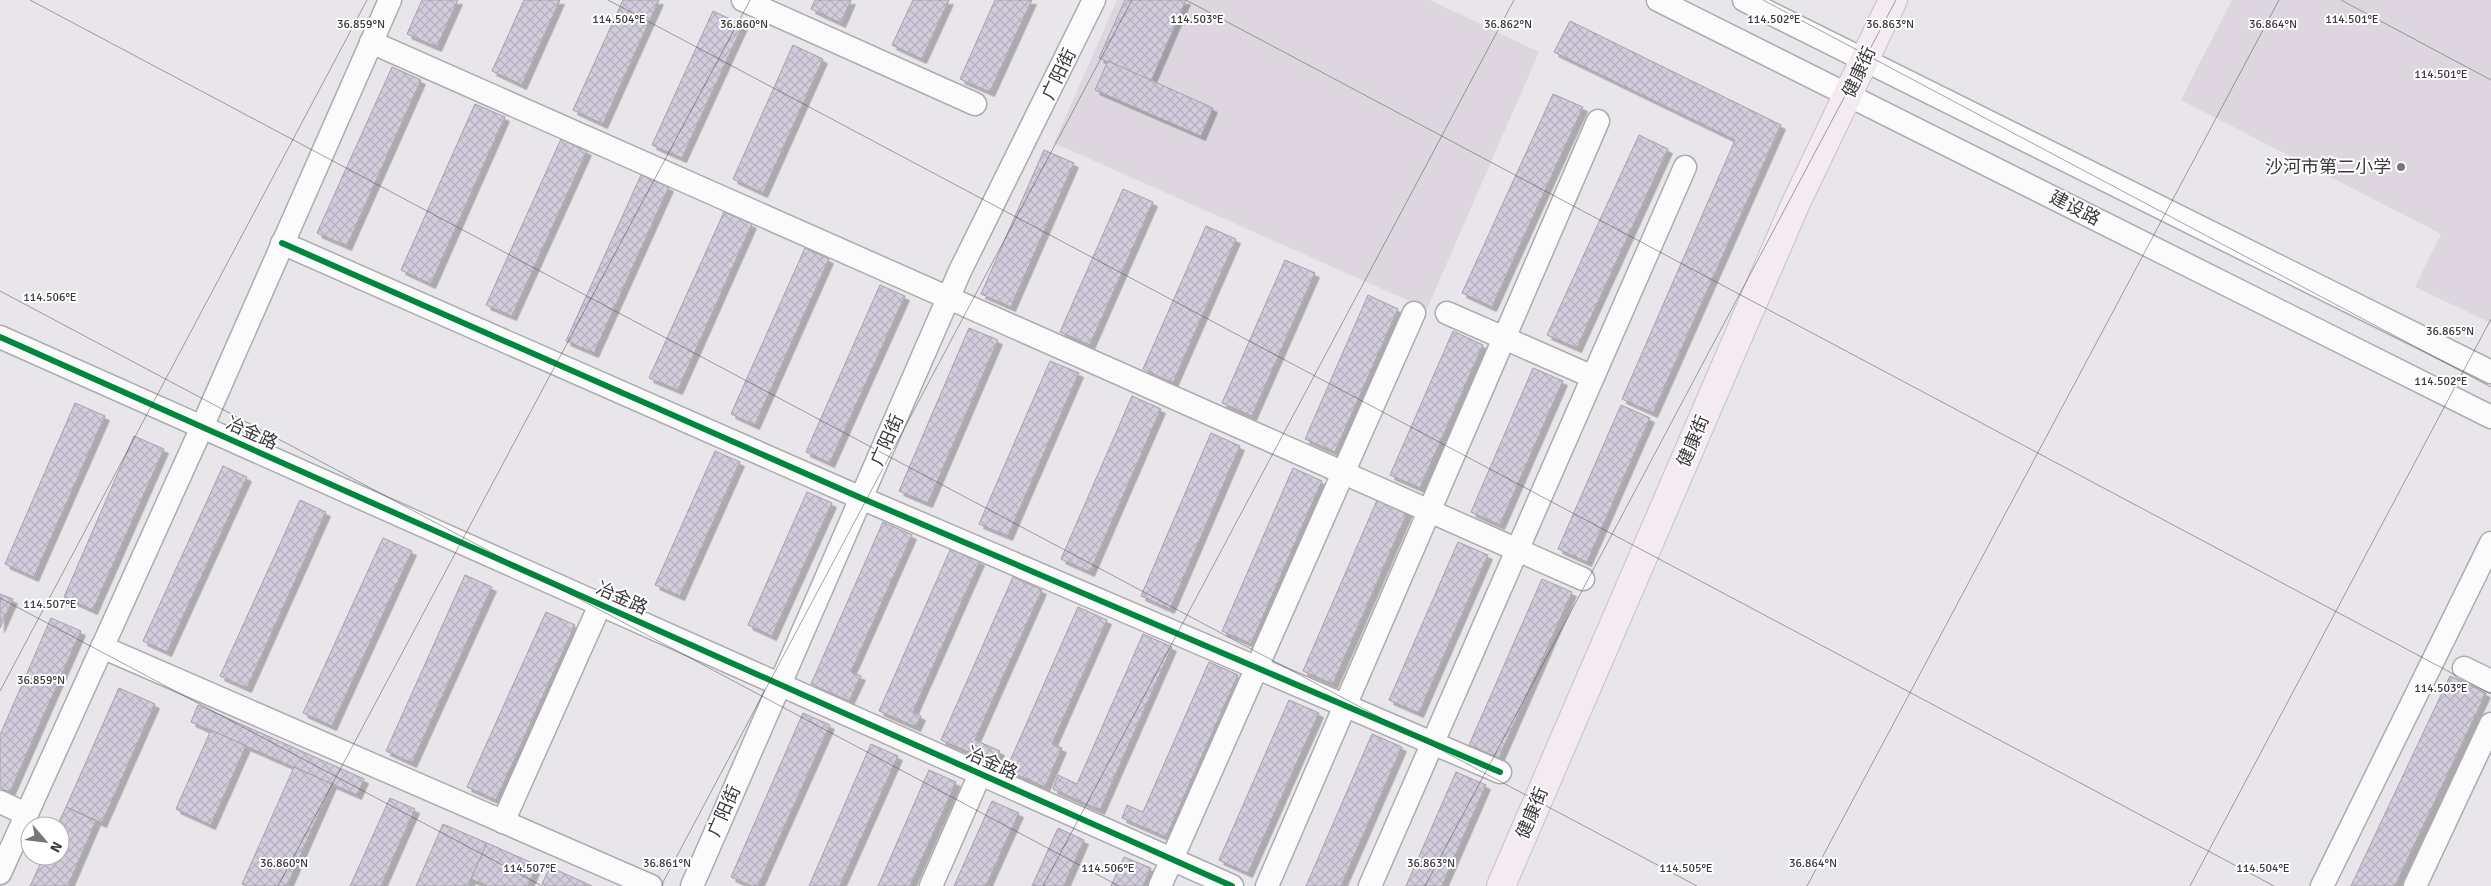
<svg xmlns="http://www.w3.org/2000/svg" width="2491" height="886" font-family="Signika,'Noto Sans SC',sans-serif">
<defs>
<pattern id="building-cross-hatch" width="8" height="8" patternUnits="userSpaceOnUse" patternTransform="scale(1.25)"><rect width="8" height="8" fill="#d2ccdd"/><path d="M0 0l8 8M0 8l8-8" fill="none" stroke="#b5b0bf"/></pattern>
<filter id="shadow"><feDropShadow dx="4.5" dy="4.5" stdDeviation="0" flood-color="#0004"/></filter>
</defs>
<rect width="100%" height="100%" fill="#e9e6eb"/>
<g fill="#ddd6df">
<polygon points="1117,0 1430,0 1539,52 1427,309 1054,143"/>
<polygon points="2232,0 2491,0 2491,323 2415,287 2441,234 2181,100"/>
</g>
<g fill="url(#building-cross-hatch)" stroke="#a3a2a5" filter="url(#shadow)">
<polygon points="422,0 458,0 437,47 407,34"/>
<polygon points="524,0 560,0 522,85 492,71"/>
<polygon points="623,0 659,0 603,124 573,110"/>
<polygon points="815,0 851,0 841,23 811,9"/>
<polygon points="913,0 949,0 922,59 892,45"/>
<polygon points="995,0 1032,0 990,92 960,79"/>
<polygon points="1125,0 1186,0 1151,81 1099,58"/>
<polygon points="713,11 743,25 682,158 652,145"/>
<polygon points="1570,21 1781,125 1653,413 1622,399 1735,140 1554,52"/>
<polygon points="793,45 823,59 763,193 733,179"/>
<polygon points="1108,61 1213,108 1201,136 1095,90"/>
<polygon points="392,67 421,80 347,246 317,233"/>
<polygon points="1553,94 1583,107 1492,307 1462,293"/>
<polygon points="475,104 505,117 431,284 401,270"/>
<polygon points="1639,135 1668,149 1577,348 1547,335"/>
<polygon points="561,139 587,151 512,316 486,305"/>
<polygon points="1044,150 1074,163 1011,307 981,294"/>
<polygon points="641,175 669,187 594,353 566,341"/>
<polygon points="1123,189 1153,202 1090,345 1060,332"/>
<polygon points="724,212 752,224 678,390 649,378"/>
<polygon points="1206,226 1236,239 1173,383 1143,369"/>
<polygon points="805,248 829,259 755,425 731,414"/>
<polygon points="1285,260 1315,273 1252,416 1222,403"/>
<polygon points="880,285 905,296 830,463 806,452"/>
<polygon points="1368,295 1398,309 1335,452 1305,439"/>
<polygon points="969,328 998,340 928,503 899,491"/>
<polygon points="1453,331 1483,345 1420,488 1390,475"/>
<polygon points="1050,361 1079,373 1008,536 979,524"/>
<polygon points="1533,368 1563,381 1500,525 1471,512"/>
<polygon points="1132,396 1161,409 1090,572 1061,559"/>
<polygon points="75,403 105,416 34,577 5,564"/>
<polygon points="1621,405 1650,418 1587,562 1558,549"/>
<polygon points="1211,433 1240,446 1170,609 1141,596"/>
<polygon points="134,436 164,449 93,610 64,597"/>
<polygon points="715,451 740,462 680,596 655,585"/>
<polygon points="223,466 247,477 167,652 143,641"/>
<polygon points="1293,468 1322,481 1251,644 1222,631"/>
<polygon points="807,492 832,503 772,636 748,625"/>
<polygon points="1378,498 1408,511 1333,684 1303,671"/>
<polygon points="300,500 326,512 247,688 220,676"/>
<polygon points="883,522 912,535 851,672 861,676 849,701 811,684"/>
<polygon points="383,538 412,551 332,726 303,713"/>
<polygon points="1458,542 1488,555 1419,713 1389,700"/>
<polygon points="951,548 980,561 913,712 921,716 916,727 879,711"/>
<polygon points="465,575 492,587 412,763 386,751"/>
<polygon points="1013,577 1042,590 975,740 1000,751 994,763 941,740"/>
<polygon points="1542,579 1572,592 1499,758 1469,745"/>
<polygon points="0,594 13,599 0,628"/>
<polygon points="1078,607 1107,620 1052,744 1062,748 1045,787 1006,770"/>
<polygon points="546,612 575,625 496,800 467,787"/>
<polygon points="51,618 81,631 10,792 0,788 0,735"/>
<polygon points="1143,634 1172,647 1100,810 1053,789 1058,775 1077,784"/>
<polygon points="1209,662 1238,675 1166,837 1122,818 1127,805 1143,812"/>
<polygon points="2450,676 2486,693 2395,886 2351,886"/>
<polygon points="119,688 155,704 102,823 66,807"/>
<polygon points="1289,700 1319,713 1248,873 1219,860"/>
<polygon points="198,705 364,779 357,795 191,722"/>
<polygon points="803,713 830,725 758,886 752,886 731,877"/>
<polygon points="211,730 246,746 211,825 176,809"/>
<polygon points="1372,734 1402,747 1341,886 1306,886"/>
<polygon points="871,744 898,756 840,886 809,886"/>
<polygon points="294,767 332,784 287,886 247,886 242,884"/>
<polygon points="929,770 956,782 910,886 878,886"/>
<polygon points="1456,772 1486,785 1442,886 1406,886"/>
<polygon points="390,798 415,809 381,886 350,886"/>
<polygon points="992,801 1019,813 986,886 954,886"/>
<polygon points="66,807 96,821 68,886 30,886 44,856 60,856 60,826 57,826"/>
<polygon points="443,824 487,843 468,886 416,886"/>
<polygon points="1058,828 1084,840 1064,886 1032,886"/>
<polygon points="487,843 537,865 528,886 487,886 471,879"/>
<polygon points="1124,857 1151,868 1143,886 1111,886"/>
<polygon points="550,867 592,886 546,886 542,884"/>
</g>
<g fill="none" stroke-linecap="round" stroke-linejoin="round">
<g stroke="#adabae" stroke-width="25">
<g id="minor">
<polyline points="743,0 975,104"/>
<polyline points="1658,0 2491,417"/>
<polyline points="1744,0 2491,372"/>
<polyline points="371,42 1583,579"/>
<polyline points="282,243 861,498 1500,772"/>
<polyline points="1447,313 1593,377"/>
<polyline points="0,337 1232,886"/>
<polyline points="102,647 651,886"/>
<polyline points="2464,668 2491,681"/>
<polyline points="0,802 26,814"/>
<polyline points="503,822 600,605"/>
<polyline points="0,873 202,427 390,0"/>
<polyline points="692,886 960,271 1094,0"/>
<polyline points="931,886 980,774"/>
<polyline points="1160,886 1414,313"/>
<polyline points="1267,886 1598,121"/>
<polyline points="1370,886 1685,167"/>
<polyline points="2322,886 2491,543"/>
<polyline points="2415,886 2491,724"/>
</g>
</g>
<g stroke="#c5c3c6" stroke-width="30">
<polyline id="major" points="1501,886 1795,205 1893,0"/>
</g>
<use href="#minor" stroke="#fcfbfc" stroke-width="22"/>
<use href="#major" stroke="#f4ebf2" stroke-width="28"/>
<g stroke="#fff" stroke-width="9">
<g id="cycleway">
<polyline points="282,243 861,498 1500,772"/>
<polyline points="0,337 1232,886"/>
</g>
</g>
<use href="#cycleway" stroke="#00873e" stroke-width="6"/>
</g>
<path fill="none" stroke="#3b393c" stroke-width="1" stroke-opacity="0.45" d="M 30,0 L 1697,886M 608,0 L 2274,886M 1186,0 L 2491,694M 1763,0 L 2491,387M 2341,0 L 2491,80M 0,291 L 1119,886M 0,598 L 542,886M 0,691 L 367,0M 278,886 L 750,0M 661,886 L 1132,0M 1043,886 L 1514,0M 1425,886 L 1896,0M 1807,886 L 2279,0M 2190,886 L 2491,319"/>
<circle fill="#787679" stroke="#fff" stroke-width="2" cx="2401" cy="167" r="5"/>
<g text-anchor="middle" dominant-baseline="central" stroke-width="4" stroke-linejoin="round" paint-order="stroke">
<g font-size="18" fill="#3b393c" stroke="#fff">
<text transform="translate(1859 72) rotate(-65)">健康街</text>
<text transform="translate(1059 74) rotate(-64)">广阳街</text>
<text transform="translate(2075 208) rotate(27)">建设路</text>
<text transform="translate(252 433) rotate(24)">冶金路</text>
<text transform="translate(887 440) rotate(-66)">广阳街</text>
<text transform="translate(1693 441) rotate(-67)">健康街</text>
<text transform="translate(622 598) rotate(24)">冶金路</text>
<text transform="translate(992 763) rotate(24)">冶金路</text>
<text transform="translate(724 811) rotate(-66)">广阳街</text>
<text transform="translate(1532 813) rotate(-67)">健康街</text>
</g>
<g font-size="18" fill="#3b393c" stroke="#fff" text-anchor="end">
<text x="2391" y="167">沙河市第二小学</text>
</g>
</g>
<g font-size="12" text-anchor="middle" fill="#3b393c" stroke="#fff" stroke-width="4" stroke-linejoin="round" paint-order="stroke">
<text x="2352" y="23">114.501°E</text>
<text x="619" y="23">114.504°E</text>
<text x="1197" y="23">114.503°E</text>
<text x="1774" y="23">114.502°E</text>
<text x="361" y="28">36.859°N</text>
<text x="744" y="28">36.860°N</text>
<text x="1508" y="28">36.862°N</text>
<text x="1890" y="28">36.863°N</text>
<text x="2273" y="28">36.864°N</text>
<text x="2441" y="78">114.501°E</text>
<text x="50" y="301">114.506°E</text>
<text x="2450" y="335">36.865°N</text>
<text x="2441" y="385">114.502°E</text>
<text x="50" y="608">114.507°E</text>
<text x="41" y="684">36.859°N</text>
<text x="2441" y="692">114.503°E</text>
<text x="284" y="867">36.860°N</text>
<text x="667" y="867">36.861°N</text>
<text x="1431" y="867">36.863°N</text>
<text x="1813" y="867">36.864°N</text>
<text x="530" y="872">114.507°E</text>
<text x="1108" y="872">114.506°E</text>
<text x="1686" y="872">114.505°E</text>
<text x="2263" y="872">114.504°E</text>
</g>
<g transform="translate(45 841) rotate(118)"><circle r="24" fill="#ffffff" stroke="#b1b0b1"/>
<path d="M0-4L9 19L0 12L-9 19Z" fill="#787679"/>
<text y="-8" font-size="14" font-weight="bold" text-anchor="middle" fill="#3b393c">N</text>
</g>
</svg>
